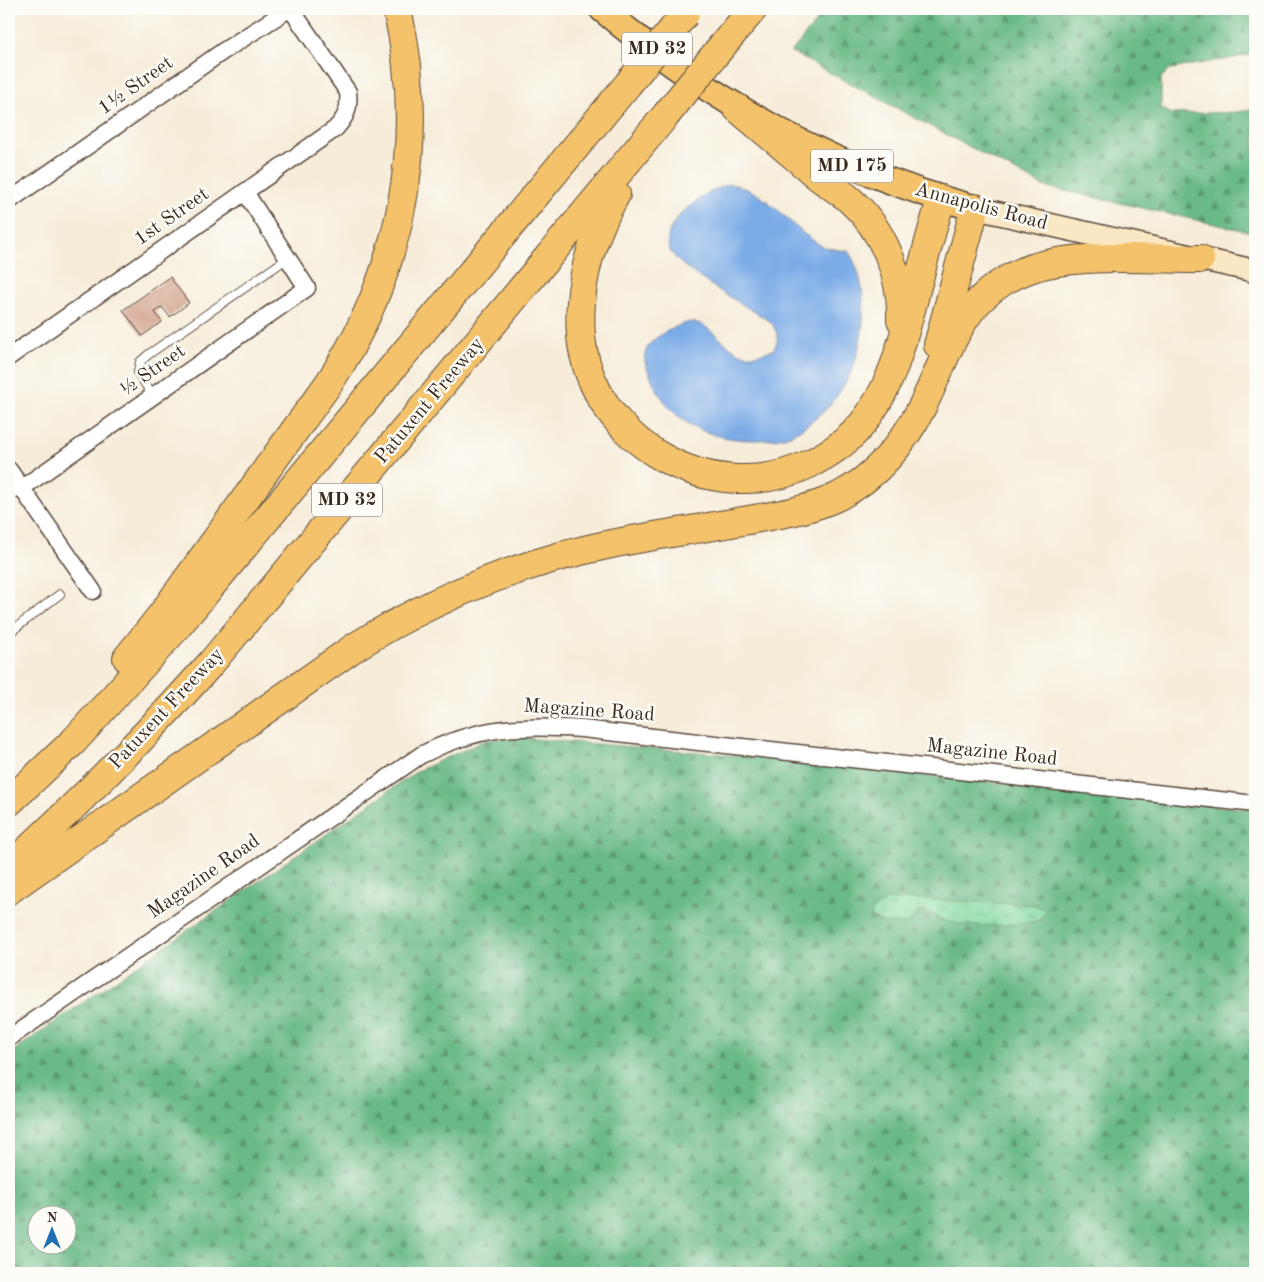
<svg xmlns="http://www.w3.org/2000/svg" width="1264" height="1282" font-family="'Old Standard TT',serif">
<defs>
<pattern id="forest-firs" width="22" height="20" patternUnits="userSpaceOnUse" patternTransform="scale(1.25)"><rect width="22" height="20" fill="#69ba86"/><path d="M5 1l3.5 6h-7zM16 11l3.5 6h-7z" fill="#58976d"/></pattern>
<pattern id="wetland-marsh" width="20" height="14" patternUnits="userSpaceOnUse" patternTransform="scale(1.25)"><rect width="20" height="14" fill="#82daa0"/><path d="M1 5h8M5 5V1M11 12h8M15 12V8" fill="none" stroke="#71bb89"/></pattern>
</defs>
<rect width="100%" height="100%" fill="#fdfcf7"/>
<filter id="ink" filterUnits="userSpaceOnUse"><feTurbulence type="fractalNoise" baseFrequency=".02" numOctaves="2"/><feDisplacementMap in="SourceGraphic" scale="10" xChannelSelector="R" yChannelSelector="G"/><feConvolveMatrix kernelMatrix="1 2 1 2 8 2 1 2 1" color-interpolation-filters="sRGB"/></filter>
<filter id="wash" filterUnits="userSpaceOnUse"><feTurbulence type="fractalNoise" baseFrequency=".0096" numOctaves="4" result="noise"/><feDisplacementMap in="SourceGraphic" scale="20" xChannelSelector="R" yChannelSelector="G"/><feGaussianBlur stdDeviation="1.12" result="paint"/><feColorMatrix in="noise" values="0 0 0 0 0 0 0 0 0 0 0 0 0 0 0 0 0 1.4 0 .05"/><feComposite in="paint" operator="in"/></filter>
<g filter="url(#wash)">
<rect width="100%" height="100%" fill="#f6ecd9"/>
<g fill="url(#forest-firs)" stroke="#527252" fill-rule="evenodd">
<polygon points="827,9 1255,9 1255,54 1170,69 1161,78 1161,108 1172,114 1239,112 1255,108 1255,233 1043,186 791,52"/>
<path d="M 522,738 L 746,756 L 1190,804 L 1255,809 L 1255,1273 L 9,1273 L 9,1054 L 419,770 L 486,740 ZM 913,899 L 1035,905 L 940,920 L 926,911 L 916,913 L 872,910 L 887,900 ZM 38,1214 L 68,1214 L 68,1244 L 38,1244 Z"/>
</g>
<path fill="url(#wetland-marsh)" stroke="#5e825f" d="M 913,899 L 1035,905 L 1046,910 L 1038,921 C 1001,926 958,932 925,911 L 916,913 L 909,924 L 883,923 L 872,917 L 872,910 L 887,900 Z"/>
<path fill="#7cace7" stroke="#5c6b82" d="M 729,184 C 768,189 789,228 822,246 C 829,249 840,250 848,251 C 868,280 866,326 856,358 C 846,391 823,418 792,434 C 782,439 766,440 755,440 C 710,440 670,424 652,379 C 649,372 643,362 645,354 C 648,338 672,328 686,323 C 707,316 724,351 747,355 C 754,356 765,352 773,350 C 780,339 778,333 771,322 C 750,308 676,269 669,248 C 665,234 672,224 681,214 C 693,202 713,189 729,184 Z"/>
<g id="blocks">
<polygon fill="#cd9980" points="170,277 189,303 170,317 162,307 155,312 162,322 142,336 123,310"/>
</g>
</g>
<g filter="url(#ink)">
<use href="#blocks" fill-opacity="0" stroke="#57473a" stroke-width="1"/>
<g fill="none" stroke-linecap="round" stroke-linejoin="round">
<g stroke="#57473a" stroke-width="10">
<g id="lane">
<polyline points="153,397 138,372 140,362 149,354 288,258"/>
<polyline points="9,496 22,488"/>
<polyline points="9,633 60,594"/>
</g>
</g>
<g stroke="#57473a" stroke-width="19">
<g id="street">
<polyline points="9,201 222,52 289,9"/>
<path d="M 9,357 L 335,129 C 346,118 350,108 348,92 L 291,9"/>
<polyline points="9,470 93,591"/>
<polyline points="22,488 307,288 245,192"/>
<path d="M 9,1038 L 421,755 C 478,726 519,725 582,729 L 1255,804"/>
</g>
</g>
<g stroke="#57473a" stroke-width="25">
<polyline id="secondary" points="975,208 1255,271"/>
</g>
<g stroke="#57473a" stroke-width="28">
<path id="primary" d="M 602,9 C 711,102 836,171 975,208"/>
</g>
<g stroke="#57473a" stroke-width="30">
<g id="highway">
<polyline points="722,46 753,9"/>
<path d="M 737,108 C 763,130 790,152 816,175 C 827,184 840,191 850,200 C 883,229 903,277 901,320"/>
<path d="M 616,194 C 591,239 577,284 581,336 C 591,442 712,510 807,465 C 832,453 856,436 871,412 C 893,380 902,342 912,306 C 921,270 931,234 941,199"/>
<polyline points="938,345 975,208"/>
<path d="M 127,658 L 163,613 L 329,383 C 402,272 428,139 397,9"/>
<polyline points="9,802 73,742 177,627 628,84"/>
<path d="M 9,867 C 80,802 148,734 212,662 L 666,115"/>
<path d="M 9,890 L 355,647 C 434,598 519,563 611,544 C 655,535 699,529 743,521 C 776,515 808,511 839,496 C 876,477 904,443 922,407 C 952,347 960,293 1032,268 C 1076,253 1151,259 1200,259"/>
</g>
</g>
<use href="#lane" stroke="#fff" stroke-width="8"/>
<use href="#street" stroke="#fff" stroke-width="16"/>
<use href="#secondary" stroke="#fae7c3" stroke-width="22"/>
<use href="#primary" stroke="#f3c26a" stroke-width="25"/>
<use href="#highway" stroke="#f3c26a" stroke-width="28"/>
<g stroke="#57473a" stroke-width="30" stroke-linecap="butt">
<g id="highway-bridge">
<polyline points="628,84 685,14"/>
<polyline points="666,115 722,46"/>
</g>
</g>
<use href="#highway-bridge" stroke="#f3c26a" stroke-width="28"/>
</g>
</g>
<g text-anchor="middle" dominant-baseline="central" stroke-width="5" stroke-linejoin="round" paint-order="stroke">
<g fill="#fdfcf7" stroke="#75695f" stroke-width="1">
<rect x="622" y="32.5" width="70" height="33" rx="4"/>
<rect x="811" y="149.5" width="82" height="33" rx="4"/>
<rect x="312" y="483.5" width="70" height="33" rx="4"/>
</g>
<g font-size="19" font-weight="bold" fill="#3b2a1e">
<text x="657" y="49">MD 32</text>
<text x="852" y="166">MD 175</text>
<text x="347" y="500">MD 32</text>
</g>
<g font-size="20" fill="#3b2a1e" stroke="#fdfcf7">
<text transform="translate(136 86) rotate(-35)">1½ Street</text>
<text transform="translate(981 207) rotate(15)">Annapolis Road</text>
<text transform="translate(172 217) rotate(-35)">1st Street</text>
<text transform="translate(153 371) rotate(-35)">½ Street</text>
<text transform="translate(430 401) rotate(-50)">Patuxent Freeway</text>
<text transform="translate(167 709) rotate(-47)">Patuxent Freeway</text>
<text transform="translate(589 711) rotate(4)">Magazine Road</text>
<text transform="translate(992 753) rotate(6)">Magazine Road</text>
<text transform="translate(204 877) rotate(-35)">Magazine Road</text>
</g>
</g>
<rect width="1264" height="1282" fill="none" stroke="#fdfcf7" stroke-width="30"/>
<g transform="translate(52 1230)"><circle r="24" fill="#fdfcf7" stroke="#afa8a0"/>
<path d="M0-4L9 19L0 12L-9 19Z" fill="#1f6fb2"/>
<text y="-8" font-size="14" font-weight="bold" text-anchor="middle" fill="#3b2a1e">N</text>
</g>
</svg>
